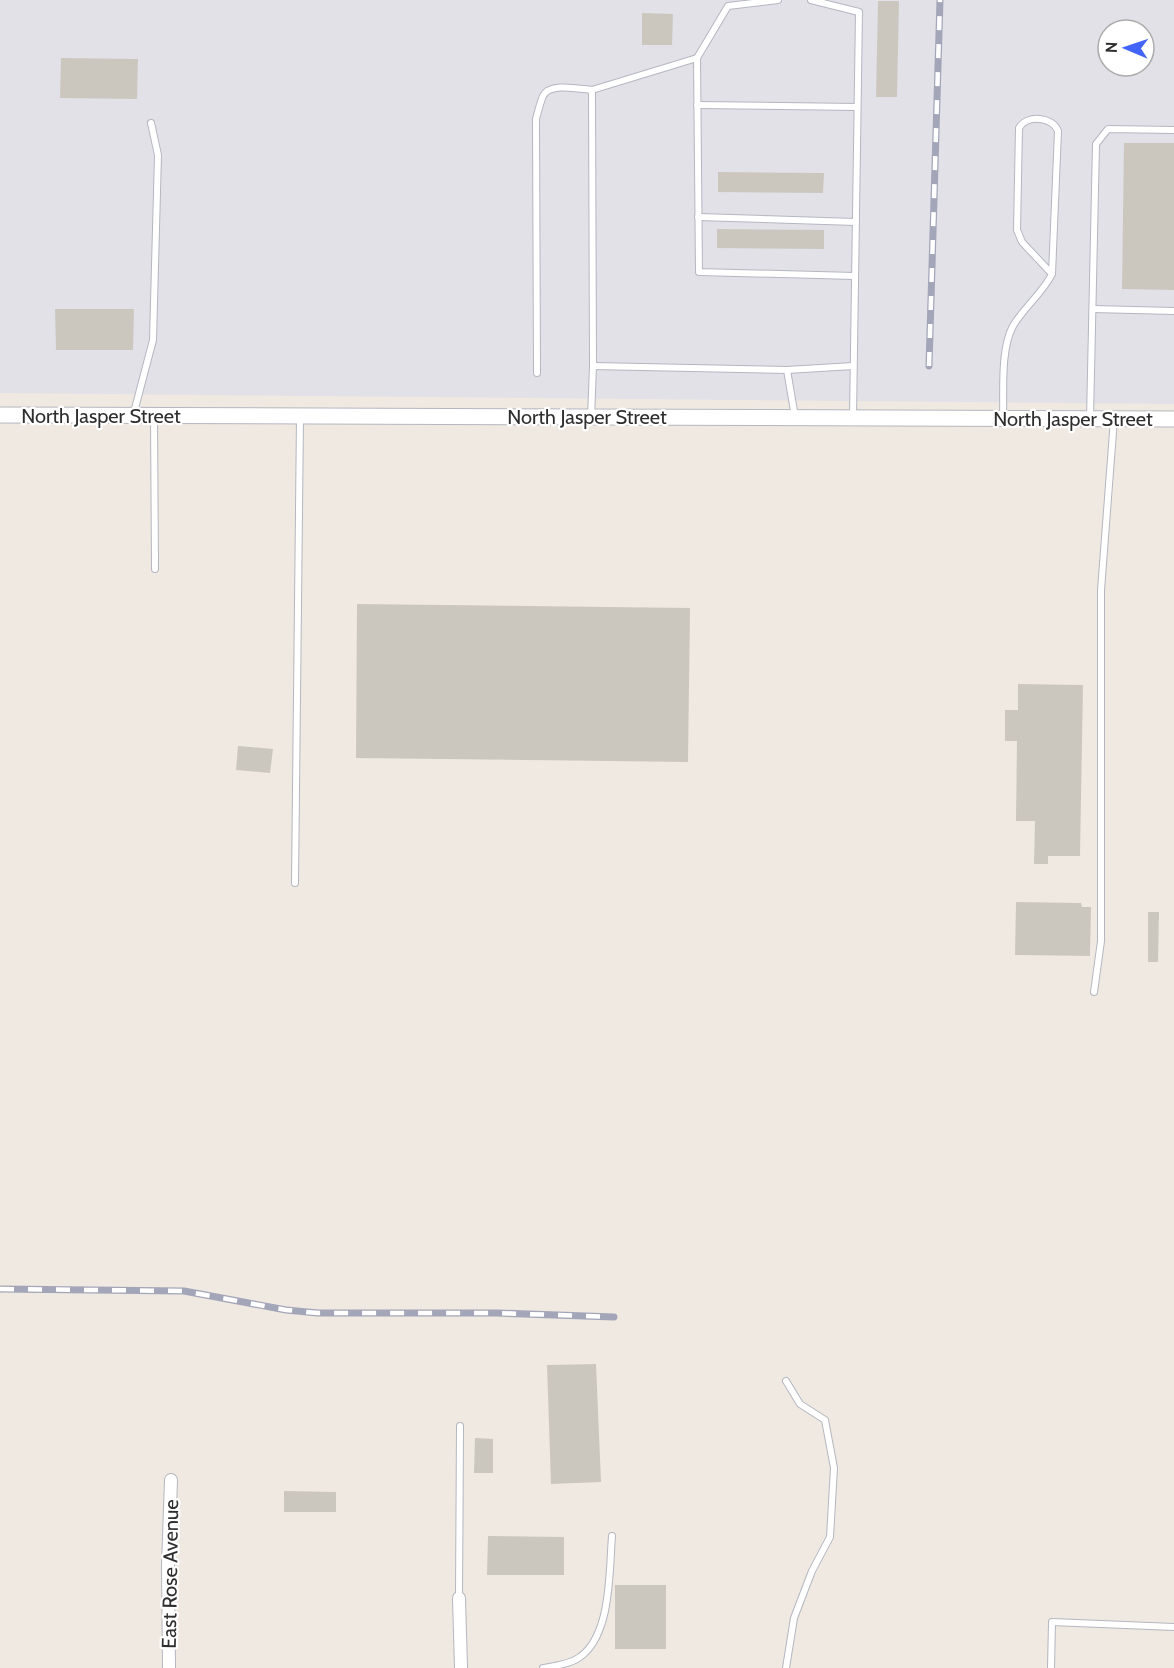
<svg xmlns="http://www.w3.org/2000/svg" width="1174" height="1668" font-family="Cabin,sans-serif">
<rect width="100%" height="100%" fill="#efe9e1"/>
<path fill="#e3e1e8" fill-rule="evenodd" d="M 0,0 L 1174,0 L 1174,404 L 0,393 ZM 1108,30 L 1144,30 L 1144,66 L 1108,66 Z"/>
<g fill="#cbc7bf">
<polygon points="878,1 899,1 897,97 876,97"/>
<polygon points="642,13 673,14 672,45 642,45"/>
<polygon points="61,58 138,59 137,99 60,98"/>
<polygon points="1124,143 1174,143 1174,290 1122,289"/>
<polygon points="718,172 824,173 823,193 718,192"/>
<polygon points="717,229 824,230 824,249 717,248"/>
<polygon points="55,309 134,309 133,350 56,350"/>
<polygon points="357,604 690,608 688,762 356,758"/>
<polygon points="1018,684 1083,685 1080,856 1048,856 1048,864 1034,864 1035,821 1016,821 1017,741 1005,741 1005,710 1018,710"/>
<polygon points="238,746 273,749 270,773 236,770"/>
<polygon points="1016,902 1081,903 1082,907 1091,907 1090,956 1015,955"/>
<polygon points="1148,912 1159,912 1158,962 1148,962"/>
<polygon points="596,1364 601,1482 551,1484 547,1365"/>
<polygon points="475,1438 493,1439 493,1473 474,1473"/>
<polygon points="284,1491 336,1492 336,1512 284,1512"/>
<polygon points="488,1536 564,1537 564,1575 487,1575"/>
<rect x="615" y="1585" width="51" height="64"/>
</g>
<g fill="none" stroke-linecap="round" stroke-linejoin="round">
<g stroke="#b4b7c1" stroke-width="8">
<g id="service">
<polyline points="811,0 859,12 853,418"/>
<polyline points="697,58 699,272 855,276"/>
<polyline points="697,105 857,107"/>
<polyline points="698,217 856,222"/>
<polyline points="1093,309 1174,311"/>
<polyline points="593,366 787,370 795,417"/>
<polyline points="787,370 853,366"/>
<path d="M 537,373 L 536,119 C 538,112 540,103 543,96 C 550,82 579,89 592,90"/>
<polyline points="133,416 153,340 158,155 151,123"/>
<polyline points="154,417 155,569"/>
<polyline points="591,418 593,366 592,90 697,58 728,6 778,0"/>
<path d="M 1003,418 C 1004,392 1000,350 1013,326 C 1024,307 1042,294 1052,274 L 1058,131 C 1053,117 1027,114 1019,128 L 1017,230 L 1022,242 L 1052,274"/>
<polyline points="1090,418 1096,144 1108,129 1174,130"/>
<polyline points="295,883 300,417"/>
<polyline points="1094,992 1101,941 1101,590 1114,419"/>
<polyline points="786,1381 800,1404 825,1420 834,1468 830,1537 812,1571 794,1618 786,1668"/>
<polyline points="459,1598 460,1426"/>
<path d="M 543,1668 C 554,1666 565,1665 575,1660 C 612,1641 609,1572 612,1536"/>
<polyline points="1051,1668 1052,1622 1174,1627"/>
</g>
</g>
<g stroke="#b4b7c1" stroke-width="14">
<g id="minor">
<polyline points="459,1598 461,1668"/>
<polyline points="169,1668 168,1566 171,1480"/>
</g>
</g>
<g stroke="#b4b7c1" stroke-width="17">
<polyline id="tertiary" points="0,415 1174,419"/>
</g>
<use href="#service" stroke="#fff" stroke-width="6"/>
<use href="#minor" stroke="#fff" stroke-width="12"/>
<use href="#tertiary" stroke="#fff" stroke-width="15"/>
<g stroke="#a3a6b8" stroke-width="7">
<g id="rail">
<polyline points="929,366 940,0"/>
<polyline points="0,1289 184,1291 286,1310 318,1313 497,1313 614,1317"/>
</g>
</g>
<use href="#rail" stroke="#fff" stroke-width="4.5" stroke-dasharray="14" stroke-linecap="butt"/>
</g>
<g text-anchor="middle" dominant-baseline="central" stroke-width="4.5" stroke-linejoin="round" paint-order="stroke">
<g font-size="20" fill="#2e2e2e" stroke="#fff">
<text x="101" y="416">North Jasper Street</text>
<text x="587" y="417">North Jasper Street</text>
<text x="1073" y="419">North Jasper Street</text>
<text transform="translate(170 1574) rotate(-89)">East Rose Avenue</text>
</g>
</g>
<g transform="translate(1126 48) rotate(272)"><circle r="28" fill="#ffffff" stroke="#ababab" stroke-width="1.5"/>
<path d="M0-4.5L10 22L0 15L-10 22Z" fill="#4264fb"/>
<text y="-9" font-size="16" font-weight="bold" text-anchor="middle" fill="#2e2e2e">N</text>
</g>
</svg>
